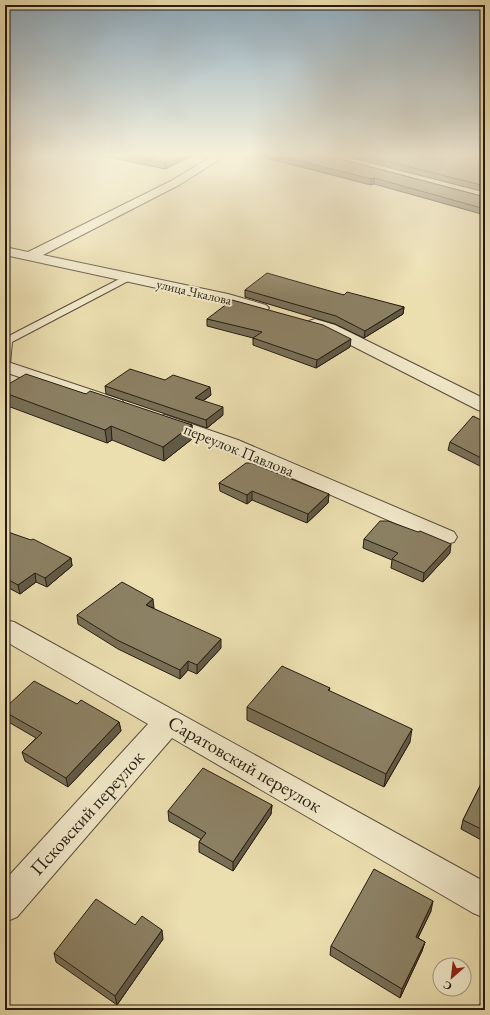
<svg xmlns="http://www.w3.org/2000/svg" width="490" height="1015" font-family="'EB Garamond',serif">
<rect width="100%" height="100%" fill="#ebdeaf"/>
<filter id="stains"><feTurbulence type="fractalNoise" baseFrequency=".005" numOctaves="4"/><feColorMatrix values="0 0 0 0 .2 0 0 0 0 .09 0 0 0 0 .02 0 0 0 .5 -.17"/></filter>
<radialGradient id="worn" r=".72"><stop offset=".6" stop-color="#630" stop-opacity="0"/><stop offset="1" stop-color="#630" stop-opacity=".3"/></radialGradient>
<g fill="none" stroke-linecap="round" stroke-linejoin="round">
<g stroke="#574c3a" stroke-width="2">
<polygon id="service" points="129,274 134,277 132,279 12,342 10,364 5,367 5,338"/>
</g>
<g stroke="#574c3a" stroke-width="2">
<g id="minor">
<polygon points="212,156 225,156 179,185 43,255 228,294 266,305 269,308 266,311 261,313 226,303 5,255 5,247 28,252 171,181"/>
<polygon points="315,319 335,325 485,399 485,412 478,410 323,331 309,327 307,324 309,321"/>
<polygon points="5,361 122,400 124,404 122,408 115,410 108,408 5,372"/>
<polygon points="165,415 238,440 454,532 457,537 454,542 446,544 438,542 224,448 158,425 155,421 158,417"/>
<polygon points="5,620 14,622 485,882 485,918 473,913 172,738 17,917 5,922 5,880 148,724 5,641"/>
</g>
</g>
<use href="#service" fill="#f2eacb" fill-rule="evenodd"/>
<use href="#minor" fill="#f2eacb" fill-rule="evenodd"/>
</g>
<g fill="#786f56" stroke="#261c13">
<polygon points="103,156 193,156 165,169"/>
<polygon points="258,156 329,156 485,197 485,215 374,184 371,185"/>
<polygon points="344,156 485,156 485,192"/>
<polygon points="245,290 344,295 404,307 403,314 364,338 335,324 245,297"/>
<polygon points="207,319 350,347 316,368 253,345 253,338 207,326"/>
<polygon points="5,386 86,394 192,425 192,439 164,461 112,440 107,443 5,405"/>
<polygon points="105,386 211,395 203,401 223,415 207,428 106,394"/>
<polygon points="485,422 485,465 482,467 448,450 450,442"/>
<polygon points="219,483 329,494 328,503 307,523 252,500 247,504 220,491"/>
<polygon points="5,531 71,558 72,566 47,587 36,582 20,594 5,586"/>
<polygon points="364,539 450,553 423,582 391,568 392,560 363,548"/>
<polygon points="153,608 221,648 197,674 188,670 180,679 118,649 78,624 77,615"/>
<polygon points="330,688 329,691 410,742 384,787 247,720 247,707"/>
<polygon points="77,704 119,722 121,731 68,787 25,761 22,752 36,738 5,720 5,708"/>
<polygon points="485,776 485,842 461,829 463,820"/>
<polygon points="272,805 271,814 233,871 199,852 199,842 201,839 169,821 168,811"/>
<polygon points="431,911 418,938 425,942 422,951 400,998 330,955 331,946"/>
<polygon points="135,925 163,939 117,1005 56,962 54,953"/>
</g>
<g fill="#625a46" stroke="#261c13">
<polygon points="180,156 193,156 165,169 165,163"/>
<polygon points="374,178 374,184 371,185 371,179"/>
<polygon points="404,307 403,314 364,338 365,331"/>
<polygon points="351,339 350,347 316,368 317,360"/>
<polygon points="210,387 211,395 195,406 195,398"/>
<polygon points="223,407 223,415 207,428 206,420"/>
<polygon points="192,425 192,439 164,461 163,447"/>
<polygon points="111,426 112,440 107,443 105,430"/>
<polygon points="485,458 485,465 482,467 483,459"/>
<polygon points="252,491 252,500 247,504 247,495"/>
<polygon points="329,494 328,503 307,523 308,514"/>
<polygon points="451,544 450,553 423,582 424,573"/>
<polygon points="71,558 72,566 47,587 45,578"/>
<polygon points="35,573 36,582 20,594 18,585"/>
<polygon points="153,599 154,608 146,605"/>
<polygon points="221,639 221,648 197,674 197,665"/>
<polygon points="188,661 188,670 180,679 180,670"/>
<polygon points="119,722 121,731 68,787 66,778"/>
<polygon points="412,729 410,742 384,787 386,774"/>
<polygon points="272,805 271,814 233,871 233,862"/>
<polygon points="433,901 431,911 414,946 416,937"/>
<polygon points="162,930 163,939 117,1005 115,996"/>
<polygon points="425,942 422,951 400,998 402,989"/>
</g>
<g fill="#8c8164" stroke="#261c13">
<polygon points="130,156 180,156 165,163"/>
<polygon points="280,156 329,156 485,197 485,209 374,178 371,179"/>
<polygon points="367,156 485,156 485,186"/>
<polygon points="267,273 344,295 347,292 404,307 365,331 336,316 245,290"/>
<polygon points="232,300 323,325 351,339 317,360 253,338 262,332 207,319"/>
<polygon points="130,369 165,380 173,375 210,387 195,398 223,407 206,420 105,386"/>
<polygon points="26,374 86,394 90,391 192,425 163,447 111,426 105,430 5,393 5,386"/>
<polygon points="473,416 485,422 485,458 483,459 450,442"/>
<polygon points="246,463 251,463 329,494 308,514 252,491 247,495 219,483"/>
<polygon points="380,521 388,521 418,532 420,531 451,544 424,573 392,559 398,553 364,539"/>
<polygon points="5,531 31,540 33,539 71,558 45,578 35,573 18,585 5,578"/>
<polygon points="122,582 153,599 146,605 221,639 197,665 188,661 180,670 117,640 77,615"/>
<polygon points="282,666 330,688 328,690 412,729 386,774 247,707"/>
<polygon points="34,681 77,704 81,700 119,722 66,778 22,752 42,733 5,712 5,708"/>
<polygon points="203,768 272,805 233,862 199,842 206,833 168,811"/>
<polygon points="485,776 485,831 463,820"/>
<polygon points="374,869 433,901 416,937 425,942 402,989 331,946"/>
<polygon points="96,899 135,925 142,916 162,930 115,996 54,953"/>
<polygon points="485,991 485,1010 478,1010"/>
</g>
<linearGradient id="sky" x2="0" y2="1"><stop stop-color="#8eaabc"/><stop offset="0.52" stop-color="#f6f0db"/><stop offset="1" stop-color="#f6f0db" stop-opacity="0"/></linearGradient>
<rect width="490" height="298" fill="url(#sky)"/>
<g text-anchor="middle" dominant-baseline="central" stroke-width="4" stroke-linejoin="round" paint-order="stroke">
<g font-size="13" fill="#261c13" stroke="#f2eacb">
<text transform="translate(194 292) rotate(13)">улица Чкалова</text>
</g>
<g font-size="16" fill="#261c13" stroke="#f2eacb">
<text transform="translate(239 450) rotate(22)">переулок Павлова</text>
</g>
<g font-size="19" fill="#261c13" stroke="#f2eacb">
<text transform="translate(245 764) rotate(30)">Саратовский переулок</text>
<text transform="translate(87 813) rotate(-48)">Псковский переулок</text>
</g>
</g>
<rect width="490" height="1015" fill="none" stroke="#ebdeaf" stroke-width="20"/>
<rect x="6" y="6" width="478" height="1003" fill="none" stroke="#261c13" stroke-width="2"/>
<rect x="10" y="10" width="470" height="995" fill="none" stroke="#261c13"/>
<g transform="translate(452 977) rotate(208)"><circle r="19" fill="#f2eacb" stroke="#a09881"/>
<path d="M0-3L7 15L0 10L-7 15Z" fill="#8f2418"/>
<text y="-6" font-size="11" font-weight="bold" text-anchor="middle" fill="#261c13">С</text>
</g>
<rect width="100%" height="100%" filter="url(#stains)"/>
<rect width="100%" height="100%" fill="url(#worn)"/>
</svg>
